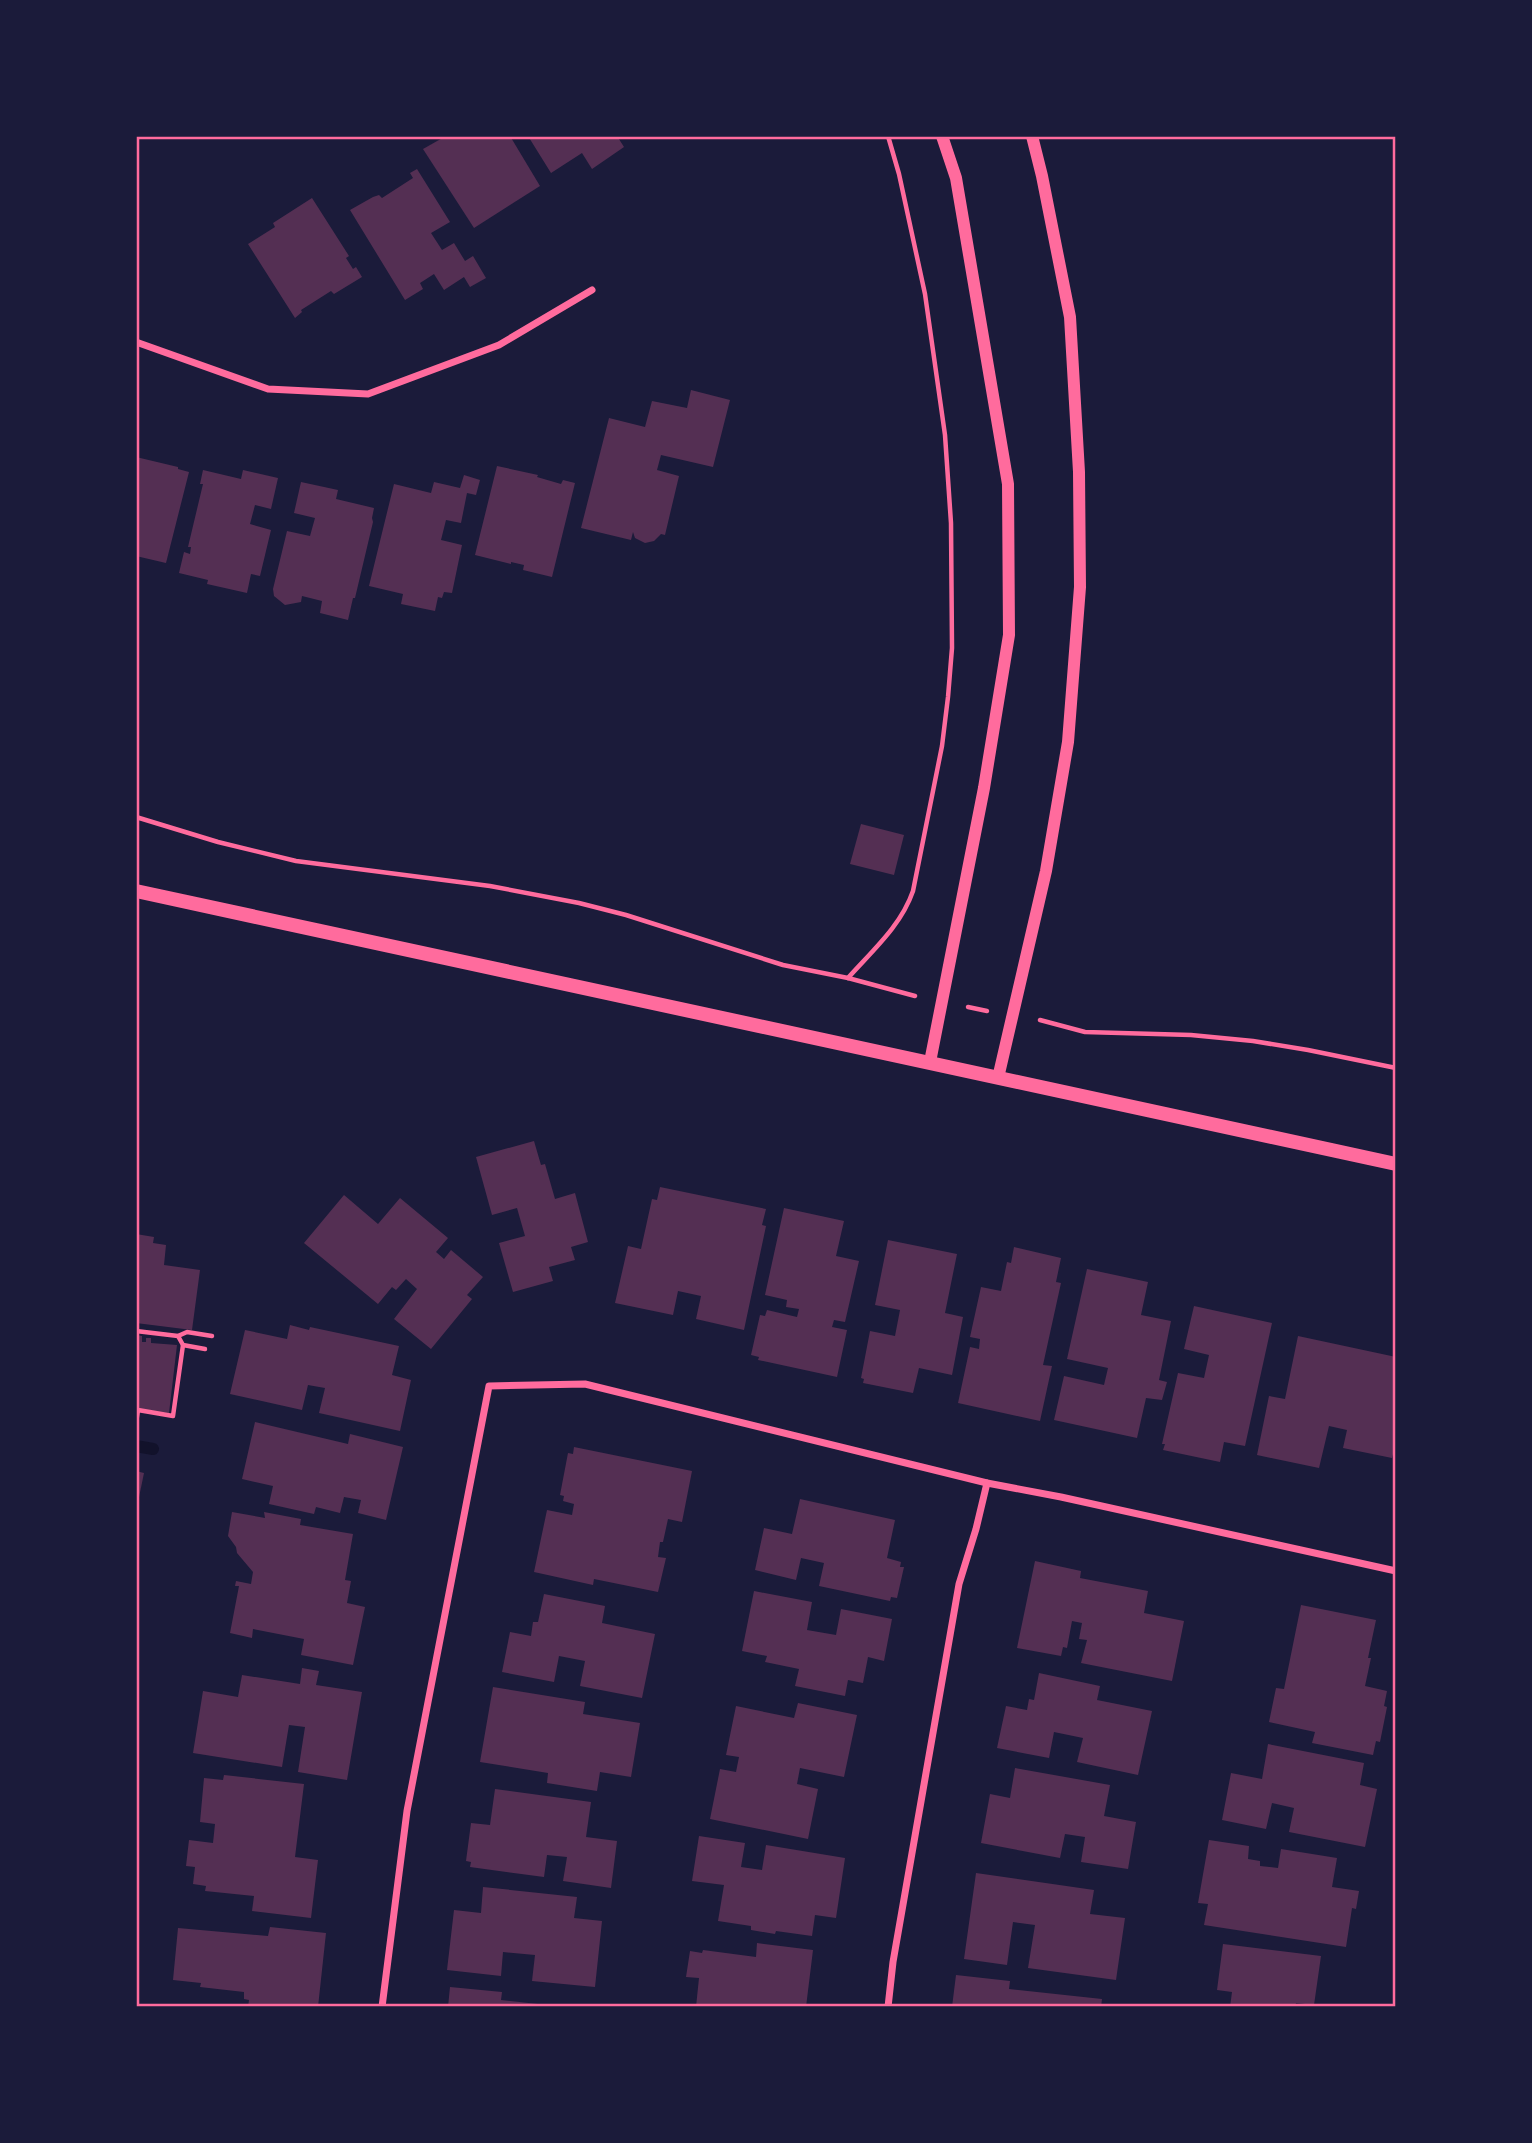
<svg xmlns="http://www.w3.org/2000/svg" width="1532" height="2143" font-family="'Space Grotesk',sans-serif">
<rect width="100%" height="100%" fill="#1b1b3a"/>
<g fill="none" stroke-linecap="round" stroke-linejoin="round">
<polyline stroke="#12122b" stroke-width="12" points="136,1446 153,1449"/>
</g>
<g fill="#542f53">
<polygon points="446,136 510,136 540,186 474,228 423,149"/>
<polygon points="528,136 617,136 624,147 592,169 582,153 551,173"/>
<polygon points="417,169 450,222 431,233 442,250 454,243 465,261 473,256 486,278 470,287 464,277 444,290 434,274 420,283 423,289 405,300 350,210 373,197 379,195 382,198 413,178 410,173"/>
<polygon points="312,198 349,256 346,258 353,269 356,267 362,277 334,294 331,291 301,310 302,312 295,318 248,244 275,227 273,223"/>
<polygon points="691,390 730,400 713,467 661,455 657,470 679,476 665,535 661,534 654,541 645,543 635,538 633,532 631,540 581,528 609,418 645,427 652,401 687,408"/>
<polygon points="136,457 178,467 178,469 189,472 166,563 136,556"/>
<polygon points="497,466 538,475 537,477 561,484 563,480 575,483 552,577 523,570 524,565 511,562 511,564 475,555"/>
<polygon points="203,470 241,479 243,470 278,478 271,509 255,505 250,524 271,530 260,576 251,574 247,593 207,584 208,580 179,573 184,552 190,554 191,547 188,547 203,484 200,484"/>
<polygon points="464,475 480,480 476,495 467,493 461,523 446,520 441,540 462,545 452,593 444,592 442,598 438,597 435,611 401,604 403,594 369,586 394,484 431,493 434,482 460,488"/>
<polygon points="301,482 338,490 336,499 374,508 372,518 373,522 355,598 353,598 348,620 320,613 322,601 302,596 301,602 285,605 274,596 273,589 287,531 310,536 315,518 294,513"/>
<polygon points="861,824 904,835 894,875 850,864"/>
<polygon points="534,1141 541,1165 545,1164 555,1199 575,1193 588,1242 571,1247 575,1260 549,1267 553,1281 513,1292 499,1243 525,1236 517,1208 492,1215 476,1157"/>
<polygon points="660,1187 766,1209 762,1225 766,1226 744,1330 696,1319 701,1296 678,1291 673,1315 615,1303 628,1246 641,1249 652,1199 657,1200"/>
<polygon points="344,1195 378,1224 400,1198 448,1238 436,1252 444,1259 451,1250 483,1277 467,1295 472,1299 431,1349 394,1319 417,1289 406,1279 396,1290 392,1287 378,1304 304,1243"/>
<polygon points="784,1208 844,1221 836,1256 859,1261 845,1322 834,1320 832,1327 847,1330 837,1377 758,1360 759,1357 751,1355 760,1315 765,1316 767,1310 797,1317 799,1309 786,1307 787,1300 765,1295"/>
<polygon points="136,1234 154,1237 153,1243 166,1245 164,1265 200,1270 192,1330 136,1323"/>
<polygon points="888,1240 957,1254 945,1313 963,1317 952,1375 919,1368 913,1393 863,1383 864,1379 861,1378 870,1331 895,1336 900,1310 875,1305"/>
<polygon points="1014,1247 1061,1258 1056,1282 1061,1283 1043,1365 1052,1366 1040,1421 958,1403 970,1347 979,1349 980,1339 970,1337 981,1287 1001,1291 1007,1262 1011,1263"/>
<polygon points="1087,1269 1148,1282 1141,1315 1171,1321 1159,1380 1167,1382 1162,1400 1146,1398 1137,1438 1054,1420 1064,1376 1104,1385 1108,1368 1067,1359"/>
<polygon points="1194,1306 1272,1323 1245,1446 1224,1442 1220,1462 1163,1450 1165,1444 1162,1444 1178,1373 1204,1378 1209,1355 1184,1349"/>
<polygon points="290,1325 309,1330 310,1327 399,1346 392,1375 411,1380 400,1431 319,1413 325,1388 308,1385 302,1410 230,1394 245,1330 287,1339"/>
<polygon points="136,1335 142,1336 142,1342 146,1342 146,1338 151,1338 151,1343 177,1345 169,1413 136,1410"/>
<polygon points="1298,1336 1396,1357 1396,1442 1392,1458 1343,1448 1347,1430 1329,1426 1319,1468 1257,1455 1269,1396 1285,1399"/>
<polygon points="255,1422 348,1444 350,1434 403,1447 386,1520 358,1513 361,1500 344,1497 340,1513 316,1507 314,1514 269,1504 273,1486 242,1479"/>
<polygon points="574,1447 692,1471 682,1522 668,1519 663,1542 660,1542 658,1557 666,1558 658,1592 594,1579 593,1585 534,1572 547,1510 572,1515 574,1504 563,1501 564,1496 560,1495 568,1453 573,1454"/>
<polygon points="136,1471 144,1473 138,1502 136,1502"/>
<polygon points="800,1499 895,1520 887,1558 901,1562 900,1567 904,1567 897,1598 891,1597 890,1601 819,1586 824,1563 801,1558 796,1580 755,1570 764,1528 792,1534"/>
<polygon points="232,1512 265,1518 264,1512 301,1519 300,1525 353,1534 345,1580 351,1581 347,1603 365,1607 353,1665 301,1655 304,1639 253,1629 252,1638 230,1633 239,1586 235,1586 236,1581 251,1584 253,1572 237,1553 236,1547 228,1536"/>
<polygon points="1035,1561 1081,1571 1080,1578 1148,1591 1144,1613 1184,1621 1172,1681 1081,1663 1087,1640 1079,1639 1082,1623 1072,1621 1067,1648 1063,1647 1061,1656 1017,1648"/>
<polygon points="754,1591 812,1602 807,1630 836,1635 841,1609 892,1619 884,1661 868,1657 863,1683 848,1680 845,1696 795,1686 799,1669 765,1662 767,1656 742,1651"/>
<polygon points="544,1594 605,1606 602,1623 655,1634 642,1698 580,1686 585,1661 559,1656 554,1682 502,1672 510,1632 531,1636 533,1622 538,1622"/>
<polygon points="1301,1605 1376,1620 1368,1658 1371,1658 1365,1686 1387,1691 1384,1706 1387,1707 1380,1742 1376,1741 1373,1755 1312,1743 1315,1732 1269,1722 1276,1688 1284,1689"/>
<polygon points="302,1668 319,1671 316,1685 362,1692 347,1780 298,1772 305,1727 289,1725 282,1767 193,1753 203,1691 238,1697 242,1675 300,1684"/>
<polygon points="1039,1673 1100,1686 1097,1700 1152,1711 1138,1775 1077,1762 1083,1738 1054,1732 1049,1758 997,1748 1006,1706 1027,1710 1029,1699 1034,1700"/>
<polygon points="493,1687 585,1702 583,1714 640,1723 631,1777 600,1772 597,1791 547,1783 548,1773 480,1762"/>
<polygon points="798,1703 857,1715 844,1777 800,1768 797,1784 818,1789 808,1839 710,1819 720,1769 736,1772 739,1757 726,1755 736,1706 794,1718"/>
<polygon points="1268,1744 1364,1763 1360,1785 1377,1789 1365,1847 1289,1832 1294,1808 1272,1803 1266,1829 1222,1820 1231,1773 1262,1779"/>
<polygon points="1015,1768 1110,1785 1104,1816 1136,1822 1128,1869 1081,1862 1085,1837 1065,1834 1060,1858 981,1843 990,1794 1010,1798"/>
<polygon points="224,1775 304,1784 295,1857 318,1860 311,1918 252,1911 254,1896 205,1891 206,1886 193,1884 195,1867 186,1866 189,1840 213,1843 215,1824 200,1822 204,1778 223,1780"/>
<polygon points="495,1789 591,1802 586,1837 617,1841 611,1888 563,1881 567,1857 547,1855 544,1877 470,1867 471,1862 466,1861 471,1823 490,1825"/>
<polygon points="699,1836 745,1843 741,1867 762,1870 766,1845 845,1858 836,1918 815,1915 812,1936 776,1931 775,1934 751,1930 751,1926 718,1921 724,1885 692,1881"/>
<polygon points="1209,1840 1249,1846 1248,1859 1260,1861 1260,1866 1278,1868 1281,1849 1337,1858 1332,1887 1359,1891 1356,1909 1352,1908 1346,1947 1204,1925 1208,1904 1198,1903"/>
<polygon points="976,1873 1094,1890 1090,1914 1125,1918 1116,1980 1028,1968 1035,1925 1013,1922 1007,1965 964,1959"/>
<polygon points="483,1887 577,1897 574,1918 602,1921 595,1987 532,1981 535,1955 503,1952 501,1976 447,1970 454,1910 481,1913"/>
<polygon points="270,1927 326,1933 318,2007 248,2007 249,2000 244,1999 244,1992 200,1987 201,1983 173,1980 178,1928 268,1936"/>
<polygon points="757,1943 813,1950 806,2007 696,2007 699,1978 686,1977 690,1951 702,1953 703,1950 756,1957"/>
<polygon points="1223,1944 1321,1956 1314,2005 1296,2003 1295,2007 1230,2007 1232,1992 1217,1990"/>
<polygon points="956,1975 1010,1981 1009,1989 1102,1999 1101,2007 952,2007"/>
<polygon points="450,1987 502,1992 501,2000 547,2005 547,2007 448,2007"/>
</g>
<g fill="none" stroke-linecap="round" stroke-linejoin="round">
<g stroke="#ff6b9d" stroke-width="4.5">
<polyline points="136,817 218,842 296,861 490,886 579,903 626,915 783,965 848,978 915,996"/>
<path d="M 848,978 C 872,951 901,926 913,891 L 942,746 L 948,697 L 952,648 L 951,523 L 945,435 L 925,294 L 899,174 L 888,136"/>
<polyline points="968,1007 987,1011"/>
<polyline points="1040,1020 1085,1032 1191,1035 1253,1041 1308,1050 1396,1068"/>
<polyline points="136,1331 178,1336 187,1332 212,1336"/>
<polyline points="178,1336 183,1345 205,1349"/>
<polyline points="136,1423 138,1410 173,1416 183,1345"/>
</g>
<g stroke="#ff6b9d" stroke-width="7">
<polyline points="136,342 268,389 368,394 499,345 592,290"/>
<polyline points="382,2007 407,1811 489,1386 585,1384 987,1483 1061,1497 1396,1571"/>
<polyline points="888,2007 893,1962 959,1584 976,1529 987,1483"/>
</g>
<g stroke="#ff6b9d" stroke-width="12">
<polyline points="930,1062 984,788 1009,635 1008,484 956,178 942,136"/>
<polyline points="998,1078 1046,871 1068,742 1080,587 1079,472 1070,317 1042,176 1032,136"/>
</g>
<polyline stroke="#ff6b9d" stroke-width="14" points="136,891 1396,1164"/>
</g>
<rect width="1532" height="2143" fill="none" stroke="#1b1b3a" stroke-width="276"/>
<rect x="138" y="138" width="1256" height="1867" fill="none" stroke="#ff6b9d" stroke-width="2.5"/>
</svg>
